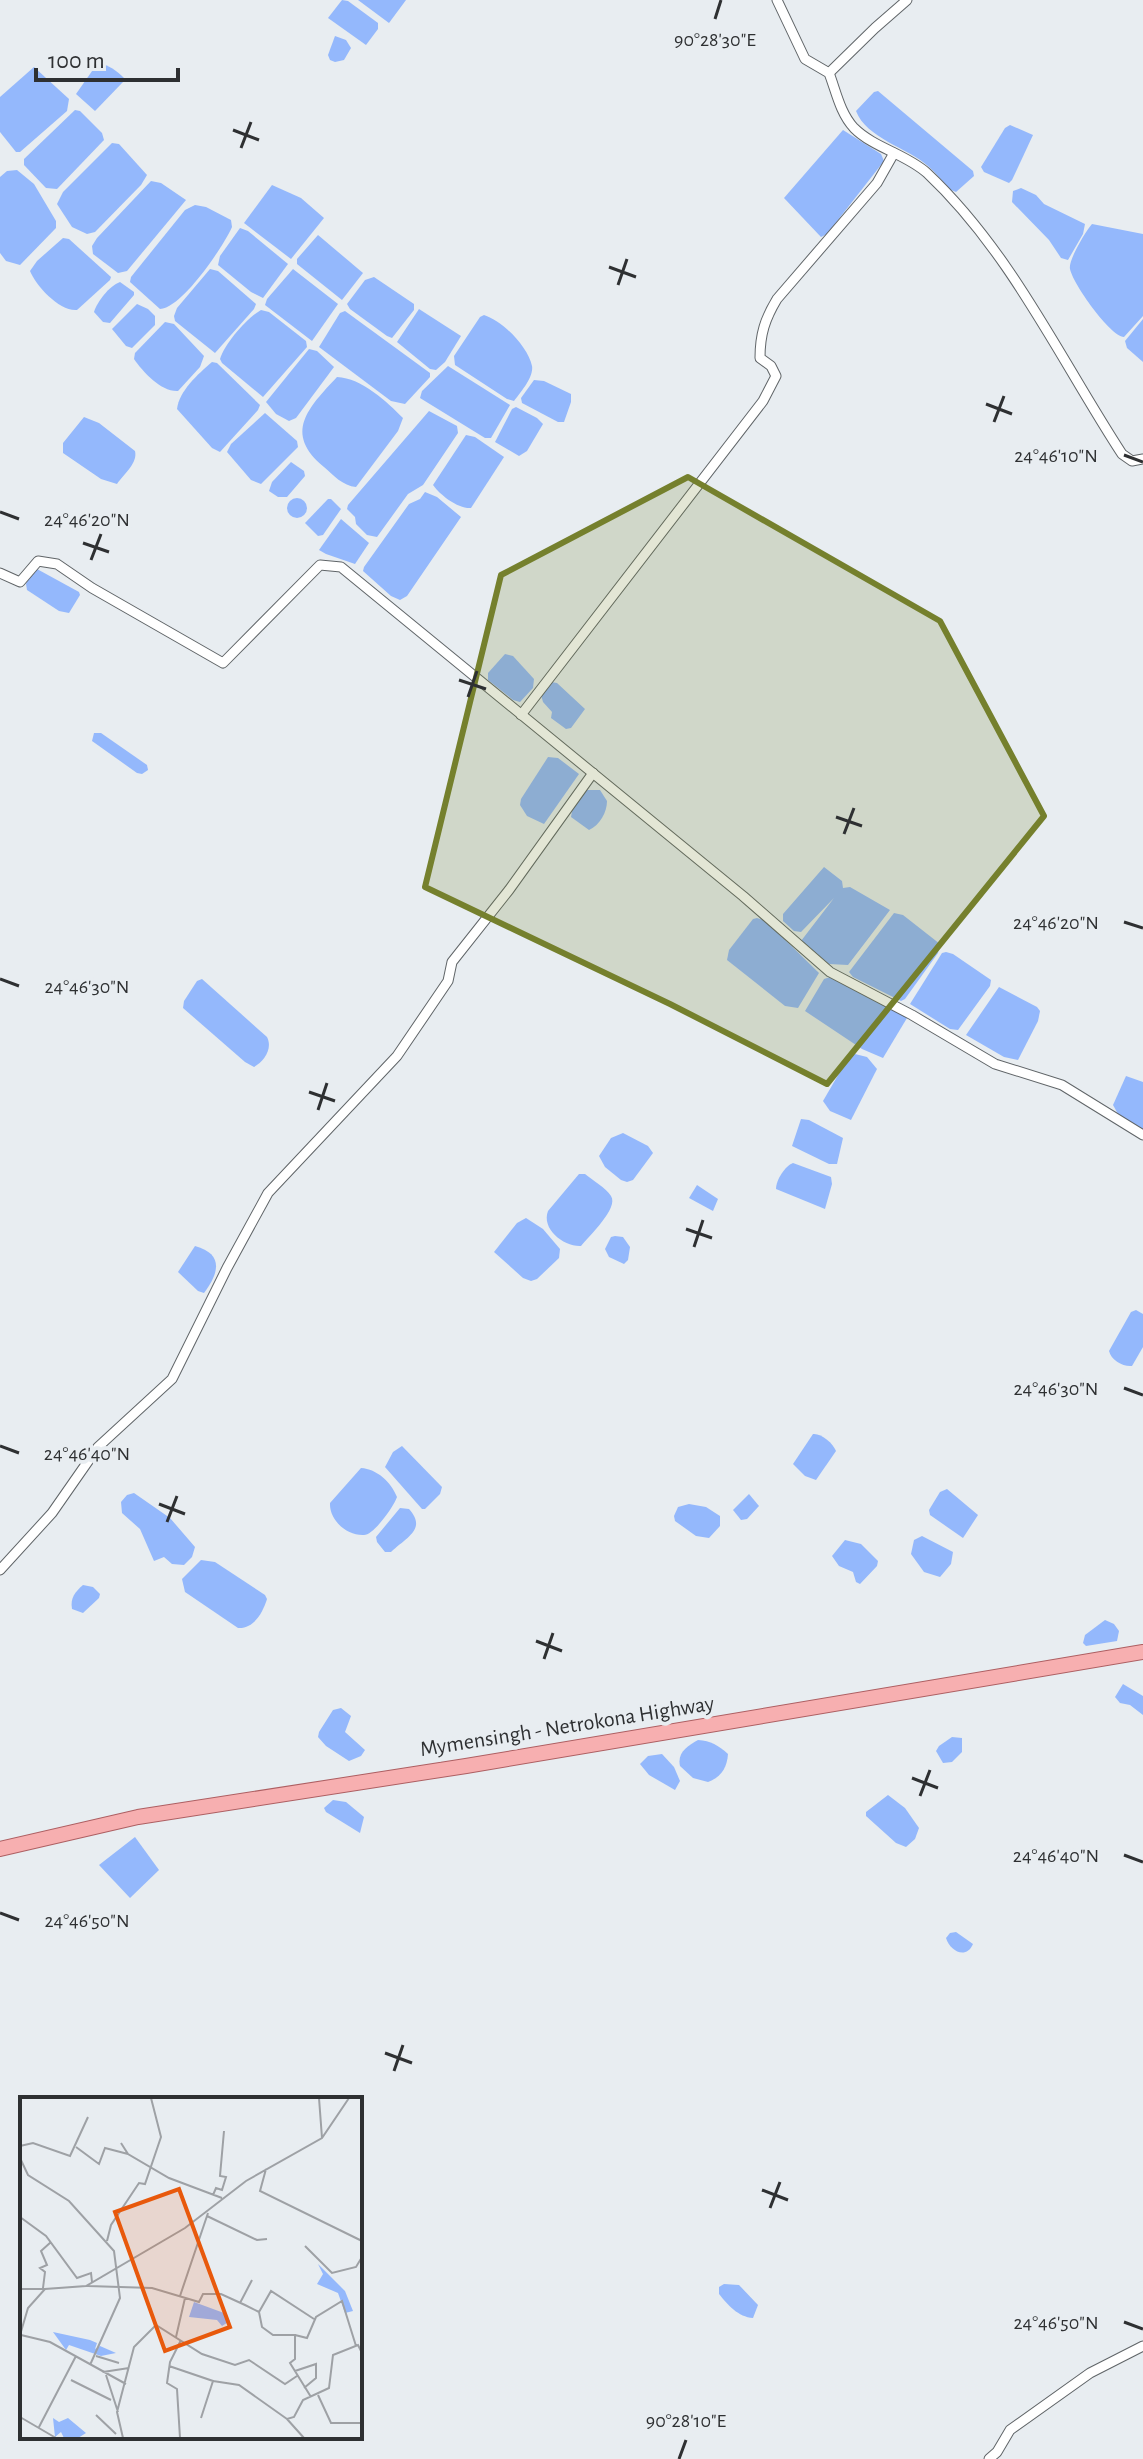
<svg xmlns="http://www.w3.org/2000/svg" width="1143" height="2459" font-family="'Alegreya Sans',sans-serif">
<rect width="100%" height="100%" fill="#e8edf1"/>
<g fill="#94b8fc">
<polygon points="342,0 348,1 378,23 378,29 366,45 328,18"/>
<polygon points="358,0 406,0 389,23"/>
<polygon points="335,36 346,40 351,48 344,60 335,62 330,60 328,55"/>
<path d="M 97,64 C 107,63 117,71 124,78 L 123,82 L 95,111 L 76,94 Z"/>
<polygon points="34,67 69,99 67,111 20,152 16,152 0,132 0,97"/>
<path d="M 878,91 L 973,171 L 974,176 L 956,192 L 951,190 C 943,182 936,173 928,166 C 908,148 866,138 856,111 L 874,92 Z"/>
<polygon points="75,110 80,111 102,133 104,140 57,189 46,188 24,165 24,159"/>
<polygon points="1010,125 1033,135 1012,180 1009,183 984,172 981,167 1005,128"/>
<polygon points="843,130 881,154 884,161 827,234 821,237 784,198"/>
<polygon points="112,143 119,144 147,175 141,185 95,232 87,234 72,227 57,204 63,192"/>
<polygon points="17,170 34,184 56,221 56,228 20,265 6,261 0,253 0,177 7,171"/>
<polygon points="151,181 161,183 186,200 127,271 118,273 93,254 92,246 97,238"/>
<polygon points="272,185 301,198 324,218 291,259 244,223"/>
<polygon points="1021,188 1036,195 1044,204 1085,224 1083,234 1068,260 1061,258 1049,240 1012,202 1013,191"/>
<path d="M 195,205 L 206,207 L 231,220 L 232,227 C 223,247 182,308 160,309 L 130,282 L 131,277 L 185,210 Z"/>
<path d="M 1092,224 L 1143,234 L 1143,316 L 1124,337 C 1110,336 1073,284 1070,269 C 1068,260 1086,231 1092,224 Z"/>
<polygon points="240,228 248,231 288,264 263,298 251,292 218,265 220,256"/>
<polygon points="318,235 363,273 342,300 297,264 297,259"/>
<path d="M 63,238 L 69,239 L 111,277 L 110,280 L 77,310 C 60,312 36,286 30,271 L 37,261 Z"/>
<polygon points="210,269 218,271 256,304 254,309 215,353 175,321 174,316 177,308"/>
<polygon points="293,269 338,304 312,341 265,305 267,299"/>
<polygon points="374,277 414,304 414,310 392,338 387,336 350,309 347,304 365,280"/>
<path d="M 120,282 L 134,292 L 134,295 L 110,323 L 103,322 L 94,312 C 97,302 109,286 120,282 Z"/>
<polygon points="137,304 148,309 155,316 155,325 132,348 126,346 112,329"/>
<polygon points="419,309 461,336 445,362 436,370 430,369 397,342"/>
<path d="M 261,310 L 269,312 L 306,341 L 307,347 L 263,397 L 222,363 L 220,359 C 225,343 247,318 261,310 Z"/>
<polygon points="345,311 430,373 430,377 405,404 391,401 319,347 340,313"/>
<path d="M 484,315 C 503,321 528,347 532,366 C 534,377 520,393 514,401 L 507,399 L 455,365 L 454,356 L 480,317 Z"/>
<polygon points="1143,319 1143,362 1127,348 1125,341"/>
<path d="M 165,322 L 174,324 L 204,356 L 200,367 L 178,391 C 161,392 143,372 134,359 L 135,353 Z"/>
<polygon points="309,349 317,351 334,367 296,418 289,421 276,414 266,402"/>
<path d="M 212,362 L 217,363 L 260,405 L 258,410 L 220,452 L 212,448 L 177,409 C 179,391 198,374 212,362 Z"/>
<polygon points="448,366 510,405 491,438 485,438 420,398 422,391"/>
<path d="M 337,377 C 362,378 387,402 403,418 L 398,431 L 356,487 C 343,486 333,475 324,467 C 283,433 308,408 337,377 Z"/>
<polygon points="534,380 544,381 571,394 571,402 564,422 558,422 522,403 521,398"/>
<polygon points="516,407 537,418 543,424 527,451 519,456 495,442 512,409"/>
<polygon points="429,411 457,426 458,433 423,485 408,494 377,537 367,535 356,524 355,517 347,509 348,505"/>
<polygon points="265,413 297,441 298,447 261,484 251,480 227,452 231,444"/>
<path d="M 84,417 L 99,423 L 135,451 C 138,463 124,474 117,484 L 101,479 L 63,453 L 63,443 Z"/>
<path d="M 466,435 L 475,437 L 504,457 L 471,508 C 458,509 440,495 433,485 Z"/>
<polygon points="291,462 304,471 305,476 287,497 278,497 269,491 272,482"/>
<polygon points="425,492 437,497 461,517 407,596 400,600 391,596 363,571 364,567 409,504 420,499"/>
<circle cx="297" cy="508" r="10"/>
<polygon points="328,499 331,499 341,509 323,535 318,536 305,523"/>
<polygon points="341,519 369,543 355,564 326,554 319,550"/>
<polygon points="37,569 79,592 80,595 69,613 59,611 27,590 26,584 32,571"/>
<polygon points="505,654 513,656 534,679 533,688 520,702 513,700 488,680 488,673"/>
<polygon points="551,682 557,683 585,709 571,728 566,729 551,718 552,712 543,702 541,695"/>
<polygon points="94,733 101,733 147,765 148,770 142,774 137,773 92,741"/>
<polygon points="548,757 558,758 579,774 544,824 527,816 520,805 521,799"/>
<path d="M 587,790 L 600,790 L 607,801 C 607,812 600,825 589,830 L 571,817 C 572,807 578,796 587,790 Z"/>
<polygon points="824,867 842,881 843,888 850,887 890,910 848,965 829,964 801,941 834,898 801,932 794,931 783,921 783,914"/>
<polygon points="894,913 903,915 940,944 938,953 905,999 901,1001 853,977 849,972"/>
<polygon points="757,918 766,921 819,973 798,1008 785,1006 727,960 729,950 753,919"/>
<polygon points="946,952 953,954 991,980 990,986 958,1030 950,1029 910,1004 942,953"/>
<polygon points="830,977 884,1003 907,1018 883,1058 862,1049 805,1011 824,979"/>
<path d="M 202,979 L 267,1037 C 273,1049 264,1061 254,1067 L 245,1062 L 183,1008 L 184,1001 L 197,981 Z"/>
<polygon points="999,987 1037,1007 1040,1011 1038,1021 1018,1060 1004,1057 966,1035"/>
<polygon points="855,1054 867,1057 877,1069 851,1120 830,1111 823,1101 848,1058"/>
<polygon points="1126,1076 1143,1082 1143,1131 1118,1114 1113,1105"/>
<polygon points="801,1119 809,1120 843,1138 837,1164 829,1164 792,1146"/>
<polygon points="623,1133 648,1146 653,1153 633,1180 627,1182 621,1180 605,1167 599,1156 611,1138"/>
<path d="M 793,1163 L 831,1177 L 832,1184 L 825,1209 L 776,1189 C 776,1180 785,1166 793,1163 Z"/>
<path d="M 579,1174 L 585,1174 C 592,1180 606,1188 611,1196 C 619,1208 589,1236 581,1246 C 564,1247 541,1229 548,1211 Z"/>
<polygon points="697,1185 718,1199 713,1211 689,1198"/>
<polygon points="526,1218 543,1229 560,1249 559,1258 537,1279 531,1281 523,1278 494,1252 517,1223"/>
<polygon points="615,1236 623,1237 630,1247 628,1260 624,1264 609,1257 605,1249 611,1237"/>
<path d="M 195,1246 C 224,1254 219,1273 204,1293 L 198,1291 L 178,1272 Z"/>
<path d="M 1136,1310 L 1143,1314 L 1143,1347 L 1132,1366 C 1123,1367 1111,1360 1109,1351 L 1131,1312 Z"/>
<path d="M 813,1434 C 821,1433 833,1443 836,1451 L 816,1480 L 805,1476 L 793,1464 Z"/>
<polygon points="402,1446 442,1487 440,1494 425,1509 422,1509 385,1467 393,1452"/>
<path d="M 361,1468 C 377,1469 391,1482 397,1497 C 394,1506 374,1535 364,1535 C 347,1536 329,1520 330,1503 Z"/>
<polygon points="947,1489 978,1515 963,1538 930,1515 929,1510 940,1492"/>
<polygon points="134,1493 170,1518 195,1547 192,1557 184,1565 172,1564 164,1557 154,1561 140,1529 122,1513 121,1502 127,1495"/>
<polygon points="749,1494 759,1506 747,1519 741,1520 733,1510"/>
<polygon points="689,1504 706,1507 720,1516 720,1526 709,1538 696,1536 675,1521 674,1516 678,1507"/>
<path d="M 400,1508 L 409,1509 C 427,1529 407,1537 391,1552 L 385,1552 L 377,1542 L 376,1537 Z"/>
<polygon points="922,1536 953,1552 951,1564 940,1577 924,1572 911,1554 914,1540"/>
<polygon points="845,1540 861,1544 878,1561 877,1566 860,1584 856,1582 853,1572 839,1566 832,1556"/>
<path d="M 201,1560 L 215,1562 L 265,1595 L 267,1599 C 263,1612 254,1629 238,1628 L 185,1592 L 182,1579 Z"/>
<path d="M 83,1585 L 93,1587 L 100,1594 L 99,1598 L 83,1613 L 72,1609 C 70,1598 75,1592 83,1585 Z"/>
<polygon points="1105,1620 1114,1624 1119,1631 1117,1641 1086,1646 1083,1643 1085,1635"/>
<polygon points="1123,1684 1143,1696 1143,1715 1130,1705 1120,1703 1115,1697"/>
<polygon points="341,1708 351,1716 345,1732 365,1750 361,1756 349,1761 326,1746 318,1737 319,1732 333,1710"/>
<polygon points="952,1737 962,1738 962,1752 952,1762 943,1763 936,1751 939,1746"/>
<path d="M 698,1740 C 711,1741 718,1745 728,1754 C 727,1768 721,1777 708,1782 L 693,1778 L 680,1766 C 677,1753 687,1746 698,1740 Z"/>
<polygon points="662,1754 674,1767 680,1781 675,1790 649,1775 640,1764 648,1756"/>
<polygon points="888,1795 905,1808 919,1828 915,1839 906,1847 896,1843 866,1816 866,1812"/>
<polygon points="333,1800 346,1802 364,1817 360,1833 326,1812 324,1808"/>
<polygon points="135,1837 159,1870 130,1898 99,1865"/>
<path d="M 956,1932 L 973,1944 C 966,1960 950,1951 946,1938 L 950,1933 Z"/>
<path d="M 724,2284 L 739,2285 L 758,2305 L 753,2318 C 738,2317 728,2305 719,2294 L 719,2287 Z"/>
</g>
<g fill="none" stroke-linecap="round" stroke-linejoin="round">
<g stroke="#606568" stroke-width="11">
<g id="minor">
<path d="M 777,0 L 805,59 L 829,73 C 836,91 840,113 854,128 C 874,148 906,154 927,173 C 1011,252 1060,359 1122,454 L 1132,461 L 1143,459"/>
<polyline points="829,73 875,28 907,0"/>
<polyline points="0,573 20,582 38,561 57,564 92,588 223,663 320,565 341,567 743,896 830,972 912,1015 995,1064 1062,1085 1143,1135"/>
<path d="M 521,715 L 763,401 L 776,376 L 771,366 L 760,358 C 760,334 765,319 777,299 L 877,183 L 894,153"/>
<polyline points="0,1570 52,1513 98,1447 172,1379 227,1268 268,1193 397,1056 448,981 452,962 509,890 593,773"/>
<polyline points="989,2459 997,2452 1010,2430 1090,2373 1143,2346"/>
</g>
</g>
<g stroke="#ad5f62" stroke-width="16">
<polyline id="primary" points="0,1849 138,1817 466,1766 1143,1652"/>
</g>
<use href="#minor" stroke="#fff" stroke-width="9"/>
<use href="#primary" stroke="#f7afb0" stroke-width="14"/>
</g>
<path fill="#75802d" fill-opacity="0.2" stroke="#75802d" stroke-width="6" stroke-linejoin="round" d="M 688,477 L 940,621 L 1044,816 L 827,1084 L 670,1004 L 425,887 L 501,575 Z"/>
<path fill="none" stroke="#2e3032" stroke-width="3" d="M 715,19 L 721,0M 233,130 L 259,140M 241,148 L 251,122M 609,267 L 636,277M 618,285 L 627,259M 986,404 L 1012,414M 994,422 L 1004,396M 1124,455 L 1143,462M 0,512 L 19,519M 83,543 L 109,552M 91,560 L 101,534M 459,680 L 486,689M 468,697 L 477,671M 836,817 L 862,826M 844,834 L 854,808M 1124,922 L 1143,928M 0,979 L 19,986M 309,1092 L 335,1101M 318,1110 L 327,1083M 686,1229 L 712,1238M 694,1247 L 703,1220M 1124,1388 L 1143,1395M 0,1446 L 19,1453M 159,1504 L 185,1514M 167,1522 L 177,1496M 536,1641 L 562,1651M 544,1659 L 553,1633M 912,1778 L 938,1788M 920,1796 L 930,1770M 1124,1855 L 1143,1862M 0,1913 L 19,1920M 385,2053 L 412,2063M 394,2071 L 403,2045M 762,2190 L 788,2200M 770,2208 L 780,2182M 1124,2322 L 1143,2329M 679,2459 L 686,2440"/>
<g text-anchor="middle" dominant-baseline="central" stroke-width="8" stroke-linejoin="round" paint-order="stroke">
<g font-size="22" fill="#2e3032" stroke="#e8edf1">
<text transform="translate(567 1726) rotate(-9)">Mymensingh - Netrokona Highway</text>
</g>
</g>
<g transform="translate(20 2097)">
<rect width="342" height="342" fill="#e8edf1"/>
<path d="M 298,167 L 325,194 L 333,214 L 325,216 L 318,196 L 297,187 L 303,177 ZM 174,205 L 204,216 L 210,224 L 202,229 L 197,223 L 169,220 ZM 33,235 L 70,243 L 77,246 L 75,252 L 80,249 L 96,256 L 81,259 L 49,248 L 46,253 ZM 33,321 L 39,325 L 48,321 L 66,336 L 58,341 L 44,341 L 41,335 L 35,340 Z" fill="#94b8fc"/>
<path fill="none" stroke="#9ea1a5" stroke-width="2" d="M 299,1 L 302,41M 101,46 L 108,57 L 149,81 L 202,101M 0,49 L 13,46 L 50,59 L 68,20M 56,50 L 79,67 L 85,51 L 108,57M 0,61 L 8,78 L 49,104 L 94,154 L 100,201 L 70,268M 246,72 L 240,94 L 342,144M 193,98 L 196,91 L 202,93 L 206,80 L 200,79 L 204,34M 187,119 L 237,143 L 247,142M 0,120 L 26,139 L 57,181 L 71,176 L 72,185M 87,144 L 91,128 L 119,86 L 125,87 L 141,40 L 131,1M 285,149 L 312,176 L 336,170 L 342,160M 68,189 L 132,191 L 179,205 L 183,197 L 201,197 L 225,208 L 239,215 L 242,230 L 253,238 L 275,238 L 275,262 L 270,266 L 291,300M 23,191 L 25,175 L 20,171 L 27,168 L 21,154 L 31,145M 0,192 L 25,192M 160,199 L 188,116M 220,206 L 232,183M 239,215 L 251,194 L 294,222M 0,238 L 8,211 L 25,192 L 66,189 L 165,131 L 226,84 L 302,41 L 329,1M 1,238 L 30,245 L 106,287M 275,238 L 287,241 L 296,220 L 322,204 L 336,249M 156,240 L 165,201M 76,259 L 99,266M 149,269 L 193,284 L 181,321M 275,274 L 296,267 L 296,281 L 284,291M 83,275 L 109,271M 86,278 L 98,315M 51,283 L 91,303M 193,284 L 219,288 L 267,322 L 274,320 L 283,303 L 309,291 L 313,258 L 338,248 L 342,256M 298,298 L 311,326 L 342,326M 76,318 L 96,337M 0,320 L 36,341M 267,322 L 284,341M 19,330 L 56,259M 103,341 L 97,315 L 114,250 L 136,228 L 182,257 L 215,268 L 229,263 L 265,287 L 277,279M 160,341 L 157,292 L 147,286 L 150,265 L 161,243"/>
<path fill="#e8590c" fill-opacity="0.15" stroke="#e8590c" stroke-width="4" d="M 159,92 L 210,230 L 145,254 L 95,115 Z"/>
<rect width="342" height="342" fill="none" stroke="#2e3032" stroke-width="4"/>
</g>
<g font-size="20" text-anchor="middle" fill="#2e3032" stroke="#e8edf1" stroke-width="8" stroke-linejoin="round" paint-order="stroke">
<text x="715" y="46">90°28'30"E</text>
<text x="1056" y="462">24°46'10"N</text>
<text x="87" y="526">24°46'20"N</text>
<text x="1056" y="929">24°46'20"N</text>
<text x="87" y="993">24°46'30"N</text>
<text x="1056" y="1395">24°46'30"N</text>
<text x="87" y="1460">24°46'40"N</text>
<text x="1056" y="1862">24°46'40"N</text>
<text x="87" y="1927">24°46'50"N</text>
<text x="1056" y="2329">24°46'50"N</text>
<text x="686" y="2427">90°28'10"E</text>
</g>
<path d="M36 68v12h142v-12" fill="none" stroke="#2e3032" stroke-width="4"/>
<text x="48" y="68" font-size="24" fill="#2e3032" stroke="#e8edf1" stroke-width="6" paint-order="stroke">100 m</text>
</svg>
